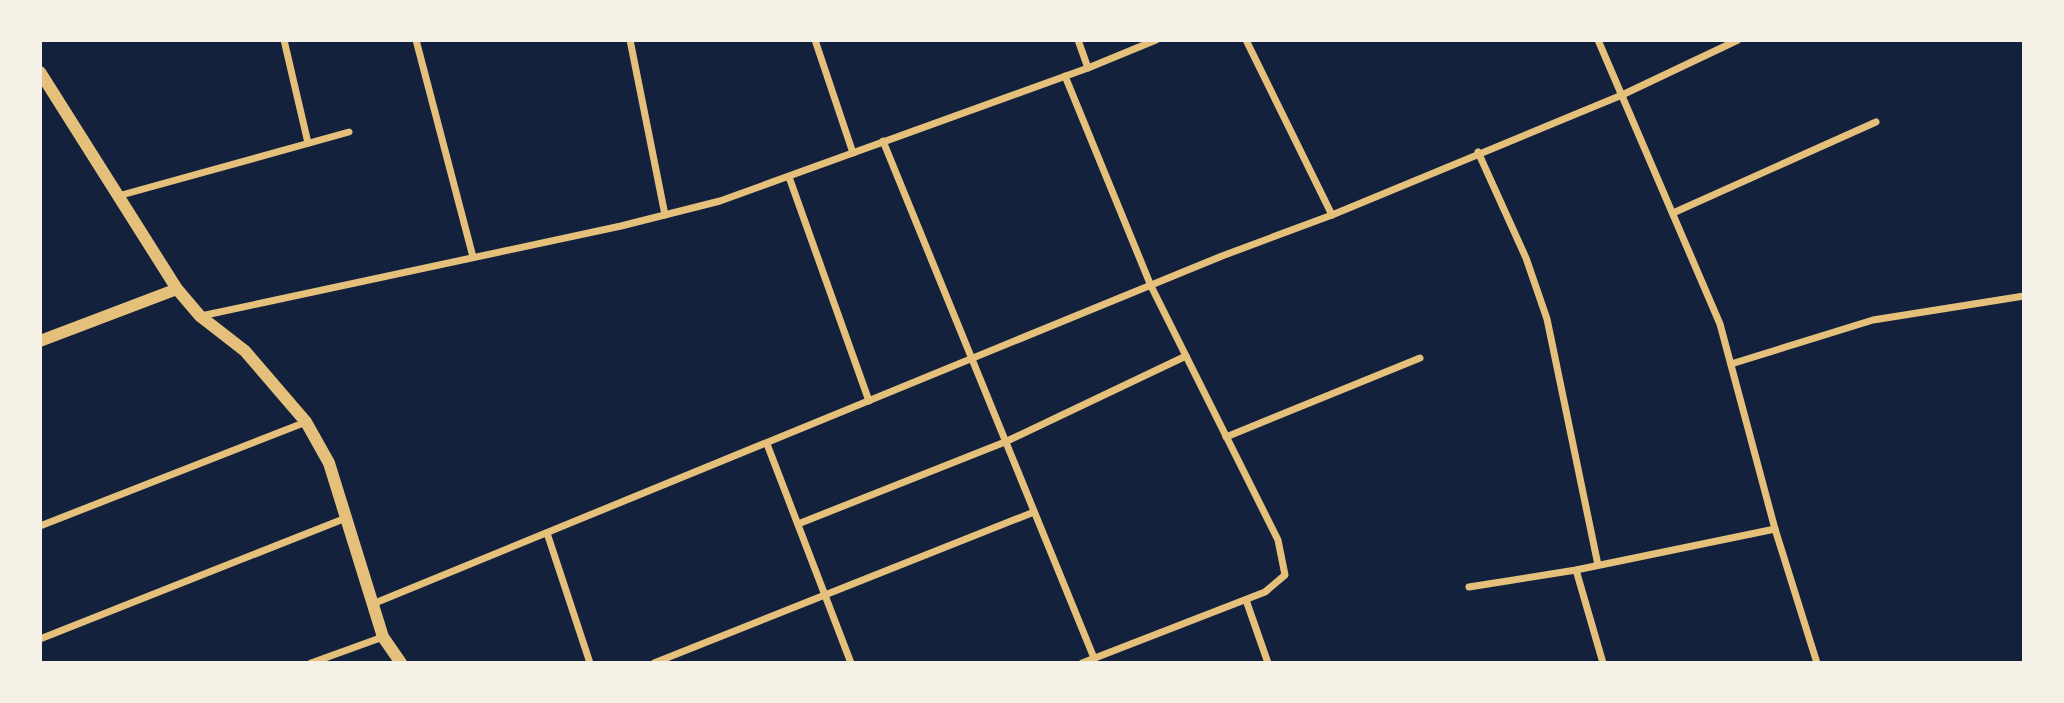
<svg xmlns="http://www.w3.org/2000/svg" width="2064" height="703" font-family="'Exo 2',sans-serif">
<rect width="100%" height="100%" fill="#14213d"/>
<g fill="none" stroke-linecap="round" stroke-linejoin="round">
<g stroke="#e5c07b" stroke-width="7">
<polyline points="284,40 308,143"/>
<polyline points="416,40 473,257"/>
<polyline points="630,40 665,215"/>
<polyline points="815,40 853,153"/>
<polyline points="1078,40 1088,68"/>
<polyline points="1246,40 1332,215"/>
<polyline points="1598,40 1720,324 1775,529 1817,663"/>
<polyline points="1065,76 1151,286 1278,540 1285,575 1265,592 1082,663"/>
<polyline points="883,141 1094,658"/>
<polyline points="1478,152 1526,258 1547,319 1598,565"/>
<polyline points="789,177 869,401"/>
<polyline points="118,196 349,132"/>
<polyline points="1673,213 1876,122"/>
<polyline points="201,316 621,226 720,201 1088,68 1156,40"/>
<polyline points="1731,364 1873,320 2024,296"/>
<polyline points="1226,437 1420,358"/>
<polyline points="767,444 851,663"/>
<polyline points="798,524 1005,442 1186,356"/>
<polyline points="40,526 306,422"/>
<polyline points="547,533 590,663"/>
<polyline points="1576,570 1603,663"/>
<polyline points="1469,587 1576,570 1775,529"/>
<polyline points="1246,600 1268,663"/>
<polyline points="375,603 1222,256 1332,215 1622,95 1738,40"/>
<polyline points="40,639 346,518"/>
<polyline points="311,663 383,637"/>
<polyline points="654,663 1034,512"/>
</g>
<g stroke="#e5c07b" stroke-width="12">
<polyline points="40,72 177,289 200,316 245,351 306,422 329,463 383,637 401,663"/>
<polyline points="40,341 177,289"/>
</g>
</g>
<rect width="2064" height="703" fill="none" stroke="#f6f1e7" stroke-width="84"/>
</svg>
